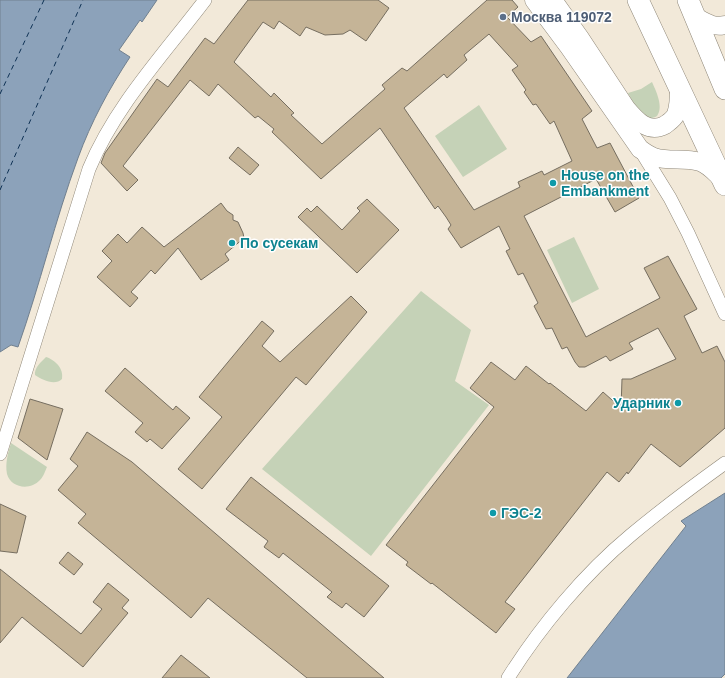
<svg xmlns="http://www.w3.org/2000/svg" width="725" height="678" font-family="Arial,sans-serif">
<rect width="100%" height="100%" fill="#f2e9d9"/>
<g fill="#c5d2b7">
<path d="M 652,82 C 656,91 664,107 657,116 C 643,125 634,103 628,93 L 641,89 Z"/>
<polygon points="479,105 507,149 463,177 435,136"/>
<polygon points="574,237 599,289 572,303 547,250"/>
<polygon points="421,291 471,330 455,381 489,405 371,556 262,469"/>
<path d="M 46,357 C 55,360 64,368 62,379 C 55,386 42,380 35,375 C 34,368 41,362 46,357 Z"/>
<path d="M 11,443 L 47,467 C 45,471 44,476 40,480 C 30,491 11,488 7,474 C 5,463 8,453 11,443 Z"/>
</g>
<g fill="#8ca2ba" stroke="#71808f">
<path d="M 0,0 L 157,0 L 142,22 L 140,20 L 119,50 L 130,57 C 109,89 91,122 78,158 C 55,220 40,285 18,347 L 11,345 L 0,352 Z"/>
<polygon points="725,493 725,674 721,678 567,678 686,526 681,521"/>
</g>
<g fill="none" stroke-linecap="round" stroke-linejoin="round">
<g stroke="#0e3154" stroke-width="1" stroke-dasharray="5 4" stroke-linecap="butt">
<polyline points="0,94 44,0"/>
<polyline points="0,190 83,0"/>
</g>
</g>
<g fill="#c5b497" stroke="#766e60" fill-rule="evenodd">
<path d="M 248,0 L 378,0 L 389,8 L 366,41 L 350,30 L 343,34 L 325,35 L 306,27 L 300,36 L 279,21 L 274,29 L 263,22 L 234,62 L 271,97 L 274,93 L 294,113 L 291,115 L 322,144 L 385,89 L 382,85 L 402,68 L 407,71 L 487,0 L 512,0 L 518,7 L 507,17 L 531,42 L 541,36 L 592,111 L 582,119 L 597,148 L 610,143 L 639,198 L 615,212 L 596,179 L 524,216 L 586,337 L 660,298 L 644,268 L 668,256 L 697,309 L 684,316 L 702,353 L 717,346 L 725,362 L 725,428 L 680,467 L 651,444 L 628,474 L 627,472 L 619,482 L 607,472 L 505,602 L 515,609 L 496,633 L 432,583 L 431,584 L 406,565 L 408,562 L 386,545 L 494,407 L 470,388 L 491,362 L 515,380 L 526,366 L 549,384 L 550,383 L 586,411 L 603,392 L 621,408 L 622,379 L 631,379 L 676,359 L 658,328 L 629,343 L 633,349 L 610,361 L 606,356 L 585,367 L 579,367 L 575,362 L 567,347 L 562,349 L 552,328 L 546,329 L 534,306 L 538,303 L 523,273 L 518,275 L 506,251 L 510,249 L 499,226 L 461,248 L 448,229 L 451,225 L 446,217 L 438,206 L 435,209 L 380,128 L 321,179 L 272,132 L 274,129 L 258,116 L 255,118 L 218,84 L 209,96 L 190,80 L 123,166 L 138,180 L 127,191 L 101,163 L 105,153 L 157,79 L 168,87 L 205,38 L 214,44 ZM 489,34 L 518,66 L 512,70 L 526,90 L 524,92 L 533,105 L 536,104 L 550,124 L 554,121 L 572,161 L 544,175 L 542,171 L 518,182 L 520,187 L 474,210 L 404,108 L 444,74 L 447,78 L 467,60 L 464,55 Z"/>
<polygon points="238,147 259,165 250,175 229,158"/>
<polygon points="367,199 399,230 357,273 298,217 307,208 311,212 317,206 342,230 360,211 357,208"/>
<polygon points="221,203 227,211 233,215 233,220 238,222 243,233 244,238 225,254 229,260 201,280 178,248 155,274 151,270 131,292 138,298 130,307 97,277 112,261 102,251 118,234 127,243 142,227 164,247"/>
<polygon points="351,296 367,312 306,385 296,377 202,489 178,469 222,417 199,397 262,321 274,331 262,346 280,362"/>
<polygon points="125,368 173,410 176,406 190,418 162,449 150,439 147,442 135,432 143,423 105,391"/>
<polygon points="30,399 63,409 47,460 18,438"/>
<polygon points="87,432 132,462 384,678 307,678 208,598 191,618 78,523 86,514 58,490 78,466 70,459"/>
<polygon points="251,477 389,586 364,617 346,603 342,608 327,597 332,592 283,553 279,558 264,547 268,541 226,509"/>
<polygon points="0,504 26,516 17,553 0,551"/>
<polygon points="68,552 83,564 74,575 59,563"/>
<polygon points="0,569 81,634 102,609 93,602 108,583 129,600 122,608 128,613 83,667 22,617 0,643"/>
<polygon points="181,655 210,678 162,678"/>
</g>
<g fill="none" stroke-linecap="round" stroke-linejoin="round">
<g stroke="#8f8778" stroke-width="14">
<g id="street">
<polyline points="641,151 670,198 688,233 725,314"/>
<path d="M 0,454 L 89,169 C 115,106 164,54 205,0"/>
<path d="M 508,678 C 540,627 584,574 631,535 C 661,510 693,486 725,463"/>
</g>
</g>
<g stroke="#8f8778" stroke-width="19">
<g id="secondary">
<path d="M 534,0 L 569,47 L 640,149 C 645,152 649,155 654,157 C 669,162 685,157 700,162 C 709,165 715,173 722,179"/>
<path d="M 553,0 L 580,38 L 626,108 C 636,120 648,134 665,125 C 669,122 674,119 676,114 C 679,106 679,97 679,89"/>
<path d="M 696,17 C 705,22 714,28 725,25"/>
</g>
</g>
<g stroke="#8f8778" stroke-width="22">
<g id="primary">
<polyline points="638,0 725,185"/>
<polyline points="688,0 725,89"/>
</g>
</g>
<use href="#street" stroke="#fff" stroke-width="13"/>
<use href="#secondary" stroke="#fff" stroke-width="18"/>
<use href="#primary" stroke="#fff" stroke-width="21"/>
</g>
<circle fill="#5c6f8a" stroke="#fff" stroke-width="1.5" cx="503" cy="17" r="4"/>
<g fill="#0f9aa8" stroke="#fff" stroke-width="1.5">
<circle cx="553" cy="183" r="4"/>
<circle cx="232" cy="243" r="4"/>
<circle cx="678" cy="403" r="4"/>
<circle cx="493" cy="513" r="4"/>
</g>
<g text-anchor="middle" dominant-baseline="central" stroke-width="3" stroke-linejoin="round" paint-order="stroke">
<g font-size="14" font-weight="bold" fill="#4e5e75" stroke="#fff" text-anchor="start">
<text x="511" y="17">Москва 119072</text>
</g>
<g font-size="14" font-weight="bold" fill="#0d838f" stroke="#fff" text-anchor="start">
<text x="561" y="175">House on the<tspan x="561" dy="16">Embankment</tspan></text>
<text x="240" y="243">По сусекам</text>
<text x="670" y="403" text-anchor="end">Ударник</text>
<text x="501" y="513">ГЭС-2</text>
</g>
</g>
</svg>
